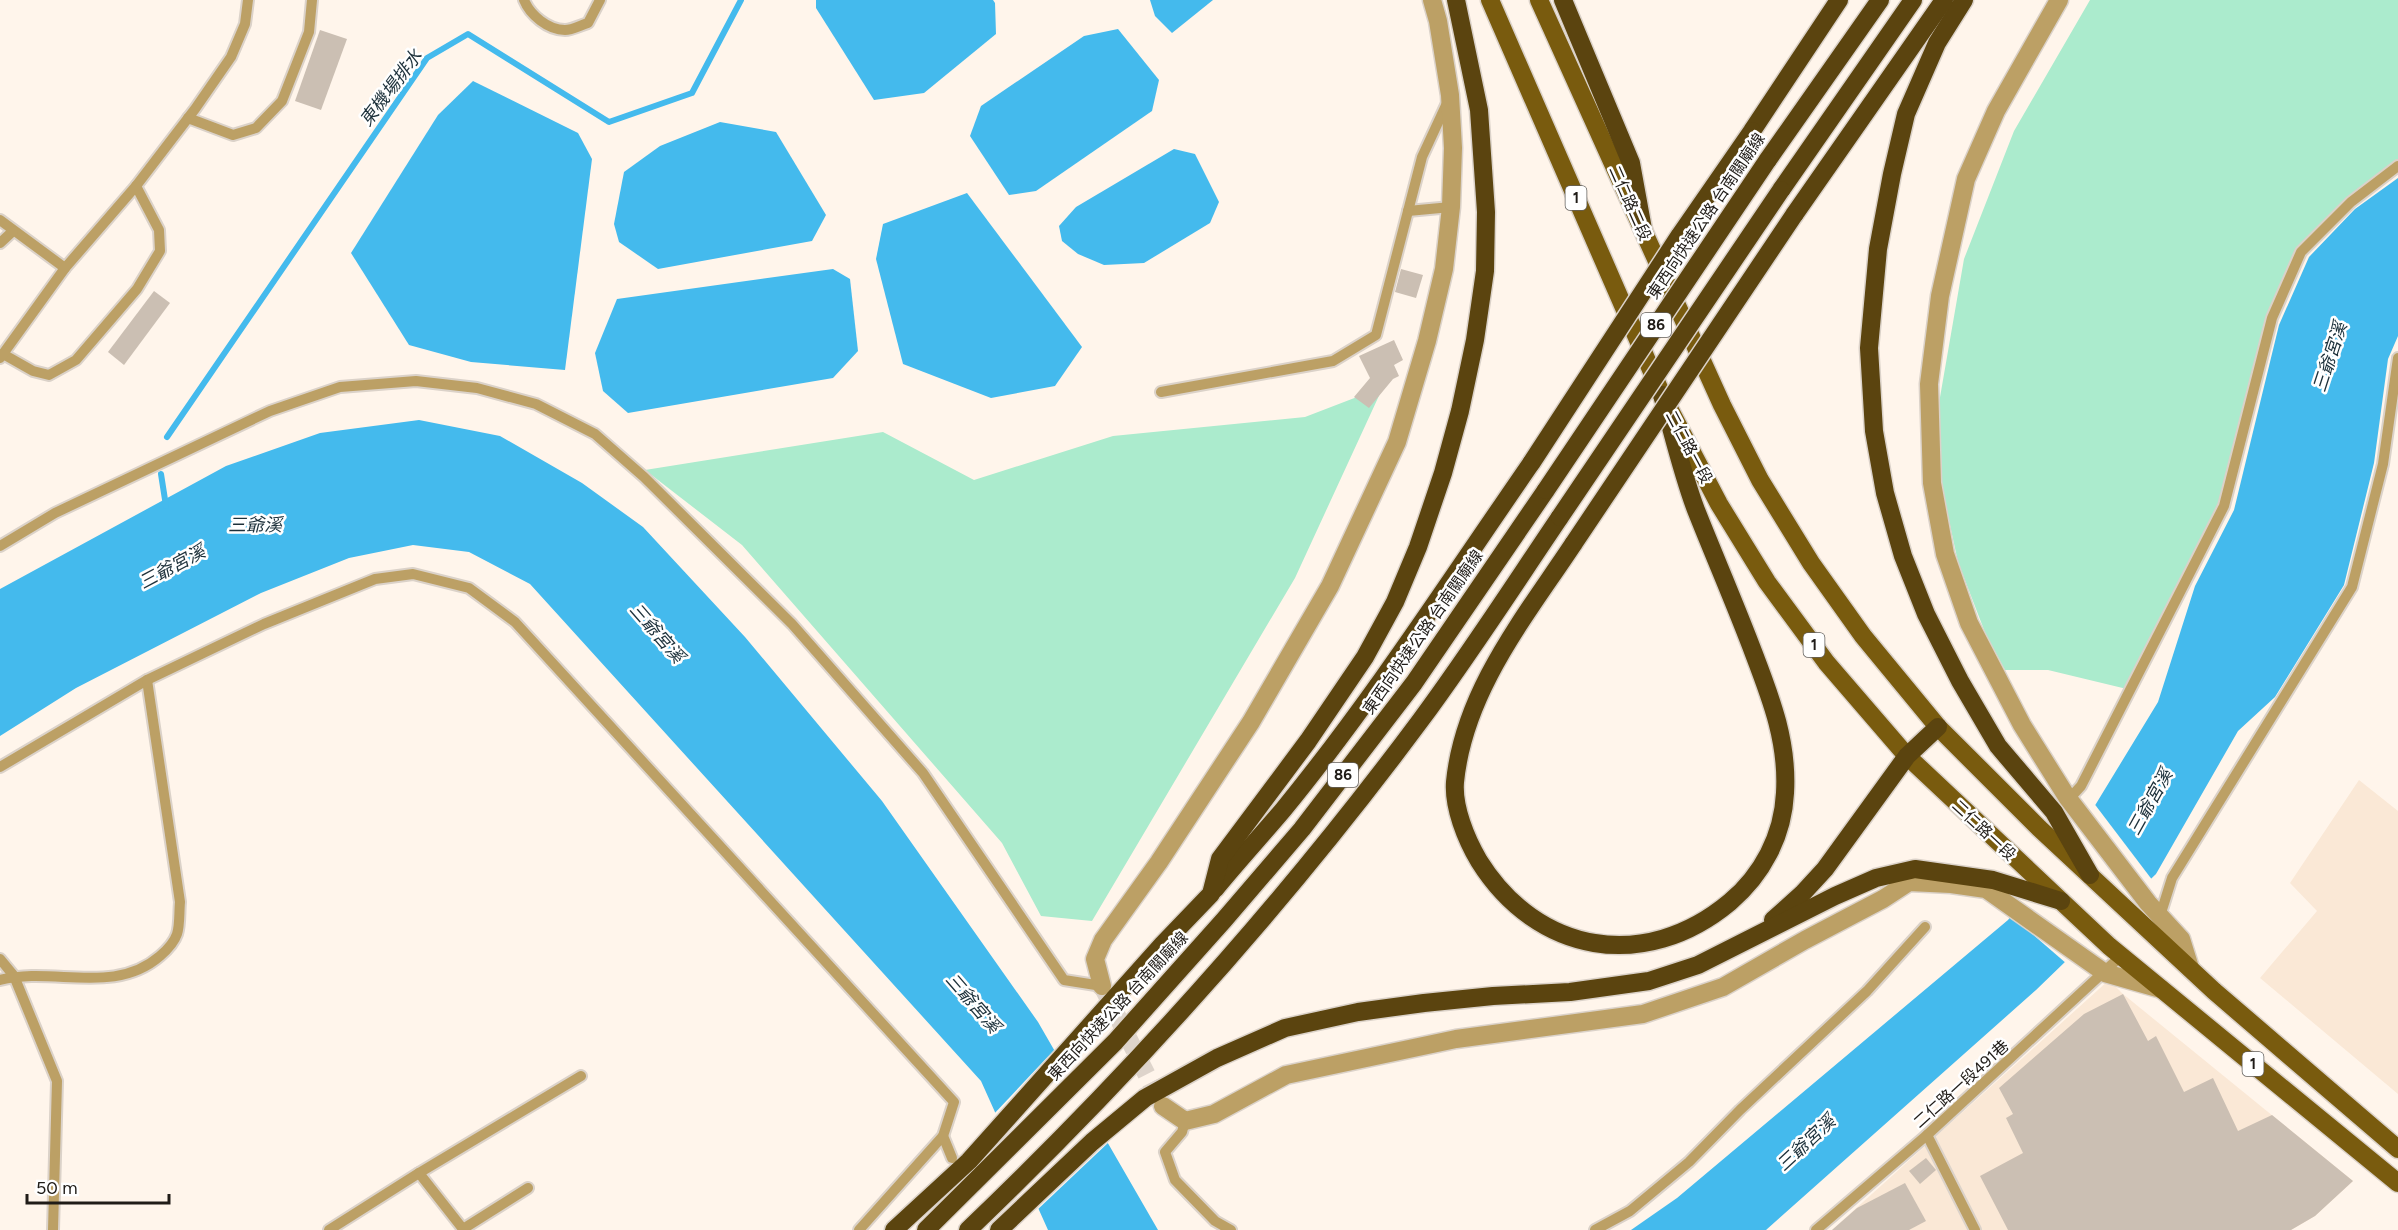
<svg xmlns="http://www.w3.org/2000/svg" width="2398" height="1230" font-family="Figtree,'Noto Sans TC',sans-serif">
<rect width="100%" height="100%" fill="#fff5eb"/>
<g fill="#fae8d6">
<polygon points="2359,780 2398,811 2398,1094 2260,978 2317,911 2290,883"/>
<polygon points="2109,980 2123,994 2353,1181 2315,1216 2291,1230 1832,1230"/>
</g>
<g fill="#abebcd">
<polygon points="2090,0 2398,0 2398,166 2301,252 2272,318 2224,506 2131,690 2048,670 2005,670 1986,635 1958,562 1940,479 1939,403 1964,259 2014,131"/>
<polygon points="1383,387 1295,578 1092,921 1041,916 1002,843 742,545 645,470 883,432 974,480 1113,436 1305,417"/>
</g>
<g fill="#44baed">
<polygon points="816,0 993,0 995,3 996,34 924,93 874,100 816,8"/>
<polygon points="1150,0 1213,0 1172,33 1155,16"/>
<polygon points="1118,29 1159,80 1152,111 1036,191 1009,195 970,136 981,106 1084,36"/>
<polygon points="473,81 578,133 592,159 565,370 471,362 409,345 351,253 438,115"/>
<polygon points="720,122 776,132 826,215 812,241 658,269 619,242 614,224 624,172 660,146"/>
<polygon points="1174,149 1195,154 1219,202 1210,223 1144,263 1104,265 1078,254 1062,241 1059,226 1076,207"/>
<polygon points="2398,178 2398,336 2388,359 2374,463 2344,585 2275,697 2238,731 2156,874 2036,990 1766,1230 1631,1230 1677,1198 2008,920 2091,812 2158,702 2195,586 2234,510 2279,325 2309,257 2355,209"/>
<polygon points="967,193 1082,347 1055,386 991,398 903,364 876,259 883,224"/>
<polygon points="833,269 850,279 858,351 833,378 628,413 603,391 595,353 617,299"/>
<polygon points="419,420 500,436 582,483 643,527 745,637 882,801 1038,1022 1158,1230 1048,1230 981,1081 530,584 469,552 413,545 349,558 261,593 76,688 0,736 0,589 226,466 320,433"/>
</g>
<g fill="#fff5eb">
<polygon points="2093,802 2153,881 2067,964 2009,914"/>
<polygon points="1056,1048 1110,1141 1036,1211 993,1115"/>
</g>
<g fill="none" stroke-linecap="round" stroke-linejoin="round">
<g stroke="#44baed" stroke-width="6">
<polyline points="167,437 427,58 468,34 609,122 692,93 741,0"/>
<polyline points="161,474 166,506"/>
</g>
</g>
<g fill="#cbbfb3">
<polygon points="320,30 347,39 321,110 295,101"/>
<polygon points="1401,269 1423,275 1416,298 1395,292"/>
<polygon points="154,291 170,303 124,365 108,352"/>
<polygon points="1394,340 1403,360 1394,365 1399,376 1393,379 1369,408 1354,397 1370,378 1359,356"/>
<polygon points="2123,994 2148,1041 2156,1036 2184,1092 2213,1078 2238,1131 2272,1115 2353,1181 2315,1216 2291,1230 2008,1230 1980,1176 2023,1153 2006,1118 2013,1114 1999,1088 2084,1014"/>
<polygon points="1926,1158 1936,1170 1920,1184 1909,1171"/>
<polygon points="1905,1183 1926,1221 1909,1230 1832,1230 1857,1208"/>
</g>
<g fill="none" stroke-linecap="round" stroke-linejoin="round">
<polyline stroke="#ded4cb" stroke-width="18" stroke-dasharray="18 9" stroke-linecap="butt" points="1102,986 1162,1105"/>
<g stroke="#dbd2c9" stroke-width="14">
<g id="lane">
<path d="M 524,0 C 530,15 548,30 565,30 C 572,30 581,25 588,23 L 600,0"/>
<polyline points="188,118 233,135 256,128 282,101 309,32 312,0"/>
<polyline points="1408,211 1451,207"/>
<polyline points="0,220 65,268"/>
<polyline points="0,243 13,231"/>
<polyline points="3,354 33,371 49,375 76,360 137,289 160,251 159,230 136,186"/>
<polyline points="0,358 65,268 136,186 195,109 231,57 245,24 248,0"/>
<polyline points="1161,392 1333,361 1376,335 1422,157 1448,101"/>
<polyline points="0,546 55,513 270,411 340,387 416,381 477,388 536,404 595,434 644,477 792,624 923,773 1064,980 1102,986"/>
<polyline points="0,767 147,680 264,624 375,579 413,574 469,588 515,622 954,1102 943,1136 859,1230"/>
<polyline points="2069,799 2081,786 2224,506 2272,318 2301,252 2351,202 2398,166"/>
<polyline points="2160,916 2172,878 2352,587 2383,464 2398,358"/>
<polyline points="0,959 14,976 57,1081 53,1230"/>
<path d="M 0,980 C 53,966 114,996 160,956 C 167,950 174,943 177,934 C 180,925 179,912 180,902 L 147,680"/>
<polyline points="1185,1121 1182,1132 1165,1152 1175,1180 1215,1221 1231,1230"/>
<polyline points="1927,1135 1975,1230"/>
<polyline points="943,1136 952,1158"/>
<polyline points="419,1173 463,1229 528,1188"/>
<polyline points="329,1230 419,1173 581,1076"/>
<polyline points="1595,1230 1630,1211 1689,1162 1740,1110 1867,991 1925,927"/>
<polyline points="1816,1230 1927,1135 2121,956"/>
</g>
</g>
<g stroke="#dbd2c9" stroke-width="21">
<g id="street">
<polyline points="2059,0 1996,111 1966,179 1940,296 1929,384 1932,483 1945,554 1969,623 2022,725 2067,797 2148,903 2181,939 2190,968"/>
<polyline points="1102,986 1095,959 1103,940 1159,862 1251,722 1330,586 1397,442 1427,341 1444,269 1451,207 1453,148 1450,95 1438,21 1432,0"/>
<polyline points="1163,1106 1185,1121 1214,1114 1286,1075 1456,1039 1643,1014 1723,987 1805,940 1883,899 1909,882 1951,884 1986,889 2105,973 2161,989"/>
</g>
</g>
<g stroke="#dbd2c9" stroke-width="21">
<g id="primary">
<polyline points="1490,0 1662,395 1719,504 1767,582 1826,662 1907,756 2109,946 2398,1183"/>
<polyline points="1539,0 1722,405 1760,480 1811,563 1863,636 1938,727 2039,828 2214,991 2398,1149"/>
</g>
</g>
<g stroke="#dbd2c9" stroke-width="21">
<g id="highway">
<polyline points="1563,0 1631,163 1643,229"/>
<polyline points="1964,0 1937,43 1906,114 1892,174 1878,249 1869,348 1874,431 1885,493 1903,556 1926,614 1960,681 1998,746 2054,812 2090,875"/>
<polyline points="1752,131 1839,0"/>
<polyline points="1767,161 1880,0"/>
<polyline points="1781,190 1913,0"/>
<polyline points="1794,215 1944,0"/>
<path d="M 1574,543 C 1525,617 1464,691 1455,782 C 1453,807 1466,839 1479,861 C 1537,954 1645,973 1730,902 C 1762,875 1783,836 1785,793 C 1788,743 1772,701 1754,654 C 1736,606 1715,558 1696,510 C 1682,473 1673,433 1662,395"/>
<path d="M 1215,889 C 1237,862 1261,836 1283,810 C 1373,700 1451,579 1532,462"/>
<polyline points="1773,920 1802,894 1825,869 1907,756 1938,727"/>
<polyline points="894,1230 969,1161 1162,945 1211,894 1220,859 1308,741 1365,657 1395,602 1418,547 1443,473 1460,411 1475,340 1485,271 1486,212 1479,110 1456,0"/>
<polyline points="926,1230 1115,1042 1224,920 1302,829 1414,683 1546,490"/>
<path d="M 968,1230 C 1132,1073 1284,904 1420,721 C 1469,655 1514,585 1560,517"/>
<polyline points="999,1230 1092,1142 1145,1098 1217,1058 1285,1028 1358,1012 1424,1003 1493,996 1570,992 1649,981 1698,965 1835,896 1876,878 1915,869 1993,880 2061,901"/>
</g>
</g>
<use href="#lane" stroke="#bca065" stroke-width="10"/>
<use href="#street" stroke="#bca065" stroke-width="18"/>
<use href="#primary" stroke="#795b0e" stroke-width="18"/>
<use href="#highway" stroke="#5b440f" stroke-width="18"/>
<g stroke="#dbd2c9" stroke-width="21" stroke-linecap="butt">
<g id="highway-bridge">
<polyline points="1532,462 1680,235 1752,131"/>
<polyline points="1546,490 1767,161"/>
<polyline points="1560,517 1781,190"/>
<polyline points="1574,543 1794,215"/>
</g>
</g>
<use href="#highway-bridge" stroke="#5b440f" stroke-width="18"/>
</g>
<g text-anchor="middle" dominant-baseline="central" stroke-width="5" stroke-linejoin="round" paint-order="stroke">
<g fill="#fff" stroke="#63605d" stroke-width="1.5">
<rect x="1565.5" y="186" width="21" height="24" rx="4.5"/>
<rect x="1641" y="313" width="30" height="24" rx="4.5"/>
<rect x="1803.5" y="633" width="21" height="24" rx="4.5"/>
<rect x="1328" y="763" width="30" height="24" rx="4.5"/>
<rect x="2242.5" y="1052" width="21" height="24" rx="4.5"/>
</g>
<g font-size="15" font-weight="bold" fill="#201c18">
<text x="1576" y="198">1</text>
<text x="1656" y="325">86</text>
<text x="1814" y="645">1</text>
<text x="1343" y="775">86</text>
<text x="2253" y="1064">1</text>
</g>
<g font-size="16" fill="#201c18" stroke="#fff">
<text transform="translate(1630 203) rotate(66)">二仁路二段</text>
<text transform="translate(1706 216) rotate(-56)">東西向快速公路 台南關廟線</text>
<text transform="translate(1689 447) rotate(62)">二仁路一段</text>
<text transform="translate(1423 632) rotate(-55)">東西向快速公路 台南關廟線</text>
<text transform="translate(1984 830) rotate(43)">二仁路一段</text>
<text transform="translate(1118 1006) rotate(-47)">東西向快速公路 台南關廟線</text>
<text transform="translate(1961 1084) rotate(-42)">二仁路一段491巷</text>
</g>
<g font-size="18" font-style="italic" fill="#1c303a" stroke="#fff">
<text transform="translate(391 88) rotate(-53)">東機場排水</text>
<text transform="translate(2330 357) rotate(-72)">三爺宮溪</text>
<text x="255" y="525">三爺溪</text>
<text transform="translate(172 567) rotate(-28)">三爺宮溪</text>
<text transform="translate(657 633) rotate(49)">三爺宮溪</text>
<text transform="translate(2150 802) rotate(-61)">三爺宮溪</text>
<text transform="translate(973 1003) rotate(49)">三爺宮溪</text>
<text transform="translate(1806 1143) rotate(-43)">三爺宮溪</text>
</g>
</g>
<path d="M27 1194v9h142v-9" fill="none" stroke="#201c18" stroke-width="3"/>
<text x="36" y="1194" font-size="18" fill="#201c18" stroke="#ffffff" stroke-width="4.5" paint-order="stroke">50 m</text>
</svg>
